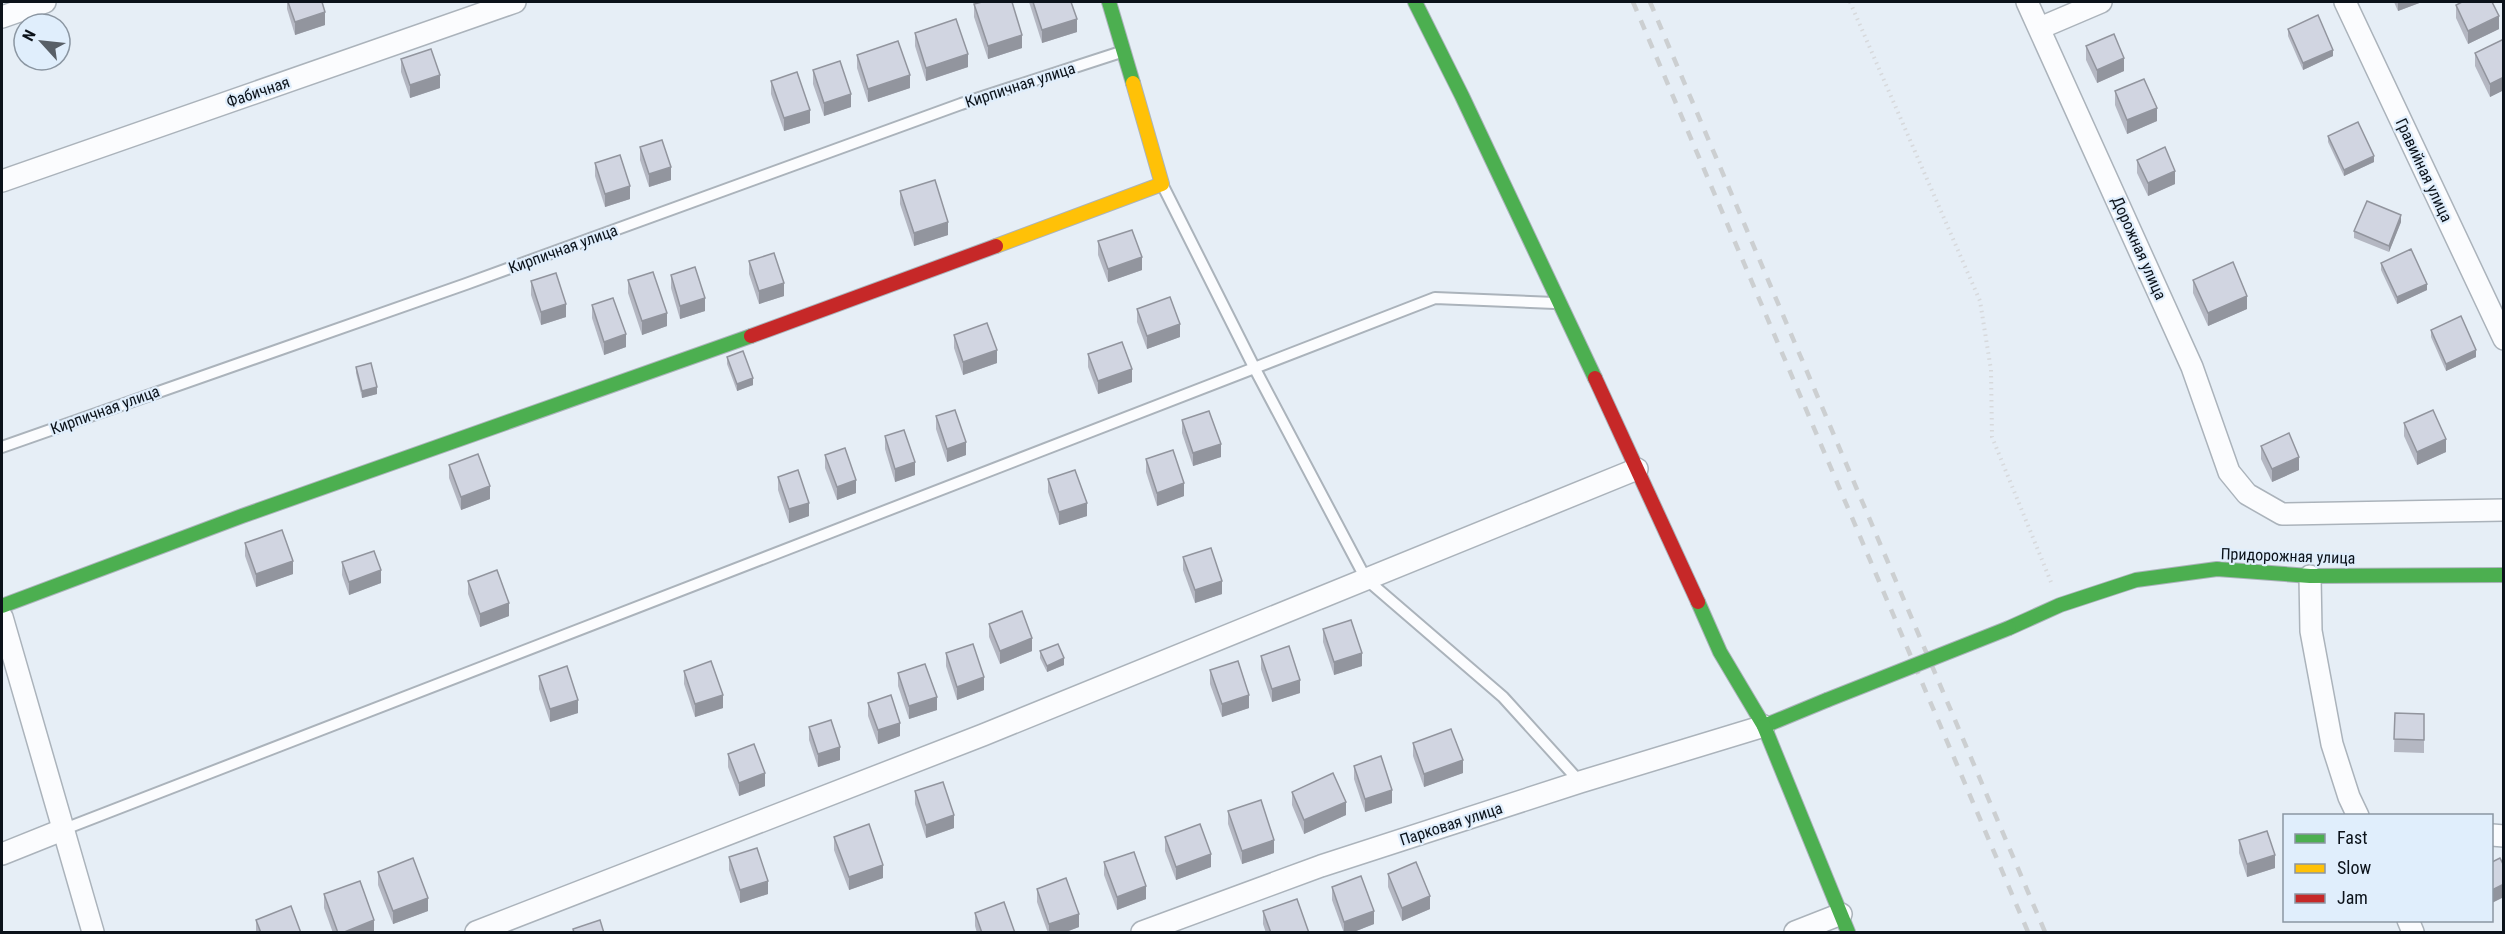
<svg xmlns="http://www.w3.org/2000/svg" width="2505" height="934" font-family="'Roboto Condensed',sans-serif">
<rect width="100%" height="100%" fill="#e6eef6"/>
<g fill="none" stroke-linecap="round" stroke-linejoin="round">
<g stroke="#abb3bb" stroke-width="14">
<g id="lane">
<polyline points="1162,184 1255,369 1366,579 1503,697 1580,782"/>
<polyline points="2,447 466,284 961,104 1121,52"/>
<polyline points="62,830 1435,298 1555,303"/>
</g>
</g>
<g stroke="#abb3bb" stroke-width="24">
<g id="street">
<polyline points="2027,2 2192,367 2229,472 2247,494 2282,514 2504,510"/>
<polyline points="2345,2 2504,339"/>
<polyline points="2,17 45,2"/>
<polyline points="2040,28 2101,2"/>
<polyline points="2,181 515,2"/>
<polyline points="2310,576 2311,631 2332,744 2349,797 2358,816"/>
<polyline points="2,617 93,932"/>
<polyline points="2492,835 2504,836"/>
<polyline points="2,854 62,830"/>
<polyline points="2408,920 2413,932"/>
<polyline points="476,932 983,735 1637,469"/>
<polyline points="1142,932 1321,866 1580,782 1764,726"/>
<polyline points="1795,932 1841,914"/>
</g>
</g>
<g stroke="#abb3bb" stroke-width="16">
<g id="fast">
<polyline points="1109,2 1133,83"/>
<polyline points="1415,2 1462,96 1595,378"/>
<polyline points="1698,602 1720,652 1764,726 1827,700"/>
<polyline points="2,606 242,516 751,336"/>
<polyline points="2009,628 2060,605 2136,580 2217,569 2310,576 2504,575"/>
<polyline points="1764,726 1848,932"/>
</g>
</g>
<g stroke="#abb3bb" stroke-width="16">
<polyline id="slow" points="996,246 1162,184 1133,83"/>
</g>
<g stroke="#abb3bb" stroke-width="16">
<g id="jam">
<polyline points="751,336 996,246"/>
<polyline points="1595,378 1698,602"/>
</g>
</g>
<polyline stroke="#d7d9dc" stroke-width="4" stroke-dasharray="1.5 4.5" stroke-linecap="butt" points="1850,2 1980,301 1991,370 1992,437 2051,582"/>
<use href="#lane" stroke="#fbfcfe" stroke-width="10"/>
<use href="#street" stroke="#fbfcfe" stroke-width="21"/>
<use href="#fast" stroke="#4caf50" stroke-width="14"/>
<use href="#slow" stroke="#ffc107" stroke-width="14"/>
<use href="#jam" stroke="#c62828" stroke-width="14"/>
<g stroke="#cccfd1" stroke-width="4.5" stroke-dasharray="10 10" stroke-linecap="butt">
<polyline points="1633,2 2028,932"/>
<polyline points="1650,2 2045,932"/>
</g>
<g stroke="#abb3bb" stroke-width="16" stroke-linecap="butt">
<polyline id="fast-bridge" points="1827,700 2009,628"/>
</g>
<use href="#fast-bridge" stroke="#4caf50" stroke-width="14"/>
</g>
<g fill="#b4b7c2">
<polygon points="287,2 322,2 325,25 295,35 287,9"/>
<polygon points="1029,2 1071,2 1077,32 1042,43"/>
<polygon points="2394,2 2422,2 2398,11"/>
<polygon points="974,4 1022,48 988,59 974,17"/>
<polygon points="2456,5 2499,29 2468,44 2456,18"/>
<polygon points="2288,29 2333,56 2303,70 2288,36"/>
<polygon points="915,33 968,67 926,81 915,46"/>
<polygon points="2504,39 2504,90 2490,97 2475,66 2475,53"/>
<polygon points="2086,46 2124,71 2097,83 2086,60"/>
<polygon points="857,55 910,88 868,102 857,68"/>
<polygon points="401,59 440,88 410,98 401,72"/>
<polygon points="813,70 851,107 824,116 813,84"/>
<polygon points="771,81 810,123 784,131 771,94"/>
<polygon points="2115,91 2157,121 2127,134 2115,105"/>
<polygon points="2328,136 2374,162 2344,176 2328,142"/>
<polygon points="640,147 671,180 649,187 640,160"/>
<polygon points="2137,160 2175,184 2148,196 2137,173"/>
<polygon points="595,163 630,199 605,207 595,176"/>
<polygon points="900,191 948,235 914,246 900,204"/>
<polygon points="2401,222 2389,252 2354,238 2354,231"/>
<polygon points="1098,241 1142,270 1108,282 1098,255"/>
<polygon points="749,261 784,296 759,304 749,274"/>
<polygon points="2381,263 2427,290 2397,304 2381,270"/>
<polygon points="671,275 705,311 680,319 671,288"/>
<polygon points="628,280 667,326 642,335 628,293"/>
<polygon points="2193,280 2247,309 2208,326 2193,293"/>
<polygon points="531,281 566,317 541,325 531,295"/>
<polygon points="592,305 626,347 604,355 592,318"/>
<polygon points="1137,309 1180,337 1147,349 1137,322"/>
<polygon points="2431,330 2476,357 2446,371 2431,337"/>
<polygon points="954,335 997,363 963,375 954,348"/>
<polygon points="1088,354 1132,382 1098,394 1088,367"/>
<polygon points="727,357 753,385 737,391 727,364"/>
<polygon points="356,367 377,394 362,398 356,373"/>
<polygon points="936,416 966,455 947,462 936,429"/>
<polygon points="1182,420 1221,457 1193,466 1182,433"/>
<polygon points="2404,423 2446,452 2417,465 2404,436"/>
<polygon points="885,436 915,475 895,482 885,449"/>
<polygon points="2261,446 2299,470 2272,482 2261,459"/>
<polygon points="825,455 856,493 837,500 825,468"/>
<polygon points="1146,459 1184,496 1157,506 1146,472"/>
<polygon points="449,465 490,499 461,510 449,478"/>
<polygon points="778,477 809,516 789,523 778,490"/>
<polygon points="1048,479 1087,516 1059,525 1048,492"/>
<polygon points="245,543 293,574 256,587 245,556"/>
<polygon points="1183,557 1222,594 1195,603 1183,570"/>
<polygon points="342,562 381,583 349,595 342,575"/>
<polygon points="468,581 509,616 480,627 468,594"/>
<polygon points="989,624 1032,651 1000,664 989,637"/>
<polygon points="1323,629 1362,666 1334,675 1323,642"/>
<polygon points="1040,651 1064,665 1047,672 1040,658"/>
<polygon points="946,653 984,690 957,700 946,666"/>
<polygon points="1261,656 1300,693 1272,702 1261,669"/>
<polygon points="1210,670 1249,708 1222,717 1210,684"/>
<polygon points="684,671 723,708 695,717 684,684"/>
<polygon points="898,673 937,710 909,719 898,686"/>
<polygon points="539,676 578,713 550,722 539,689"/>
<polygon points="868,703 900,736 878,744 868,716"/>
<polygon points="2395,713 2424,714 2424,753 2394,752"/>
<polygon points="809,727 840,760 818,767 809,740"/>
<polygon points="1413,743 1463,773 1424,787 1413,756"/>
<polygon points="728,754 765,786 739,796 728,767"/>
<polygon points="1354,766 1392,803 1365,812 1354,779"/>
<polygon points="915,791 954,828 926,838 915,804"/>
<polygon points="1292,792 1346,815 1304,834 1292,805"/>
<polygon points="1228,811 1274,853 1242,864 1228,824"/>
<polygon points="834,837 883,878 849,890 834,850"/>
<polygon points="1165,837 1211,867 1176,880 1165,851"/>
<polygon points="2239,840 2275,868 2247,877 2239,853"/>
<polygon points="729,857 768,894 740,903 729,870"/>
<polygon points="1104,862 1146,899 1117,910 1104,875"/>
<polygon points="378,872 428,911 393,924 378,885"/>
<polygon points="1388,874 1430,909 1402,921 1388,887"/>
<polygon points="1332,887 1374,924 1351,933 1344,933 1332,900"/>
<polygon points="1037,889 1079,927 1063,933 1048,933 1037,902"/>
<polygon points="324,894 374,933 333,933 324,908"/>
<polygon points="1263,911 1309,933 1266,933 1263,924"/>
<polygon points="975,913 1015,933 977,933 975,926"/>
<polygon points="256,920 301,933 256,933"/>
</g>
<g fill="#92959e">
<polygon points="2398,2 2422,2 2398,11"/>
<polygon points="325,12 325,25 295,35 295,22"/>
<polygon points="2499,16 2499,29 2468,44 2468,31"/>
<polygon points="1077,19 1077,32 1042,43 1042,30"/>
<polygon points="1022,35 1022,48 988,59 988,46"/>
<polygon points="2333,50 2333,56 2303,70 2303,63"/>
<polygon points="968,54 968,67 926,81 926,68"/>
<polygon points="2124,58 2124,71 2097,83 2097,70"/>
<polygon points="440,75 440,88 410,98 410,85"/>
<polygon points="910,75 910,88 868,102 868,89"/>
<polygon points="2504,77 2504,90 2490,97 2490,84"/>
<polygon points="851,94 851,107 824,116 824,103"/>
<polygon points="2157,108 2157,121 2127,134 2127,120"/>
<polygon points="810,110 810,123 784,131 784,118"/>
<polygon points="2374,156 2374,162 2344,176 2344,170"/>
<polygon points="671,167 671,180 649,187 649,174"/>
<polygon points="2175,171 2175,184 2148,196 2148,183"/>
<polygon points="630,186 630,199 605,207 605,194"/>
<polygon points="2401,215 2401,222 2389,252 2389,246"/>
<polygon points="948,222 948,235 914,246 914,233"/>
<polygon points="1142,257 1142,270 1108,282 1108,269"/>
<polygon points="784,283 784,296 759,304 759,291"/>
<polygon points="2427,284 2427,290 2397,304 2397,297"/>
<polygon points="2247,296 2247,309 2208,326 2208,313"/>
<polygon points="705,298 705,311 680,319 680,306"/>
<polygon points="566,304 566,317 541,325 541,312"/>
<polygon points="667,313 667,326 642,335 642,321"/>
<polygon points="1180,324 1180,337 1147,349 1147,336"/>
<polygon points="626,334 626,347 604,355 604,342"/>
<polygon points="997,350 997,363 963,375 963,362"/>
<polygon points="2476,350 2476,357 2446,371 2446,364"/>
<polygon points="1132,369 1132,382 1098,394 1098,381"/>
<polygon points="753,378 753,385 737,391 737,384"/>
<polygon points="377,387 377,394 362,398 362,391"/>
<polygon points="2446,439 2446,452 2417,465 2417,452"/>
<polygon points="966,442 966,455 947,462 947,449"/>
<polygon points="1221,444 1221,457 1193,466 1193,453"/>
<polygon points="2299,457 2299,470 2272,482 2272,469"/>
<polygon points="915,462 915,475 895,482 895,469"/>
<polygon points="856,480 856,493 837,500 837,487"/>
<polygon points="1184,483 1184,496 1157,506 1157,493"/>
<polygon points="490,486 490,499 461,510 461,497"/>
<polygon points="809,503 809,516 789,523 789,509"/>
<polygon points="1087,503 1087,516 1059,525 1059,512"/>
<polygon points="293,561 293,574 256,587 256,574"/>
<polygon points="381,570 381,583 349,595 349,582"/>
<polygon points="1222,581 1222,594 1195,603 1195,590"/>
<polygon points="509,603 509,616 480,627 480,614"/>
<polygon points="1032,638 1032,651 1000,664 1000,651"/>
<polygon points="1362,653 1362,666 1334,675 1334,662"/>
<polygon points="1064,658 1064,665 1047,672 1047,666"/>
<polygon points="984,677 984,690 957,700 957,687"/>
<polygon points="1300,680 1300,693 1272,702 1272,689"/>
<polygon points="723,695 723,708 695,717 695,704"/>
<polygon points="1249,695 1249,708 1222,717 1222,704"/>
<polygon points="937,697 937,710 909,719 909,706"/>
<polygon points="578,700 578,713 550,722 550,709"/>
<polygon points="900,723 900,736 878,744 878,730"/>
<polygon points="840,747 840,760 818,767 818,754"/>
<polygon points="1463,760 1463,773 1424,787 1424,774"/>
<polygon points="765,773 765,786 739,796 739,783"/>
<polygon points="1392,790 1392,803 1365,812 1365,799"/>
<polygon points="1346,802 1346,815 1304,834 1304,820"/>
<polygon points="954,815 954,828 926,838 926,825"/>
<polygon points="1274,840 1274,853 1242,864 1242,851"/>
<polygon points="1211,854 1211,867 1176,880 1176,867"/>
<polygon points="2275,855 2275,868 2247,877 2247,864"/>
<polygon points="883,865 883,878 849,890 849,877"/>
<polygon points="768,881 768,894 740,903 740,890"/>
<polygon points="2504,884 2504,897 2492,903 2492,890"/>
<polygon points="1146,886 1146,899 1117,910 1117,897"/>
<polygon points="1430,896 1430,909 1402,921 1402,908"/>
<polygon points="428,898 428,911 393,924 393,911"/>
<polygon points="1374,911 1374,924 1351,933 1344,933 1344,922"/>
<polygon points="1079,914 1079,927 1063,933 1049,933 1049,924"/>
<polygon points="374,920 374,933 342,933"/>
</g>
<g fill="#d1d5e1" stroke="#92959e" stroke-width="1.5">
<polygon points="288,2 322,2 325,12 295,22"/>
<polygon points="982,2 1012,2 1022,35 988,46 974,4"/>
<polygon points="1033,2 1071,2 1077,19 1042,30"/>
<polygon points="2462,2 2492,2 2499,16 2468,31 2456,5"/>
<polygon points="2318,15 2333,50 2303,63 2288,29"/>
<polygon points="956,19 968,54 926,68 915,33"/>
<polygon points="2114,34 2124,58 2097,70 2086,46"/>
<polygon points="2504,39 2504,77 2490,84 2475,53"/>
<polygon points="898,41 910,75 868,89 857,55"/>
<polygon points="431,49 440,75 410,85 401,59"/>
<polygon points="840,61 851,94 824,103 813,70"/>
<polygon points="797,72 810,110 784,118 771,81"/>
<polygon points="2144,79 2157,108 2127,120 2115,91"/>
<polygon points="2358,122 2374,156 2344,170 2328,136"/>
<polygon points="662,140 671,167 649,174 640,147"/>
<polygon points="2165,147 2175,171 2148,183 2137,160"/>
<polygon points="620,155 630,186 605,194 595,163"/>
<polygon points="935,180 948,222 914,233 900,191"/>
<polygon points="2367,201 2401,215 2389,246 2354,231"/>
<polygon points="1132,230 1142,257 1108,269 1098,241"/>
<polygon points="2411,249 2427,284 2397,297 2381,263"/>
<polygon points="774,253 784,283 759,291 749,261"/>
<polygon points="2233,262 2247,296 2208,313 2193,280"/>
<polygon points="695,267 705,298 680,306 671,275"/>
<polygon points="653,272 667,313 642,321 628,280"/>
<polygon points="556,273 566,304 541,312 531,281"/>
<polygon points="1170,297 1180,324 1147,336 1137,309"/>
<polygon points="613,298 626,334 604,342 592,305"/>
<polygon points="2461,316 2476,350 2446,364 2431,330"/>
<polygon points="987,323 997,350 963,362 954,335"/>
<polygon points="1122,342 1132,369 1098,381 1088,354"/>
<polygon points="743,351 753,378 737,384 727,357"/>
<polygon points="371,363 377,387 362,391 356,367"/>
<polygon points="955,410 966,442 947,449 936,416"/>
<polygon points="2433,410 2446,439 2417,452 2404,423"/>
<polygon points="1209,411 1221,444 1193,453 1182,420"/>
<polygon points="904,430 915,462 895,469 885,436"/>
<polygon points="2289,433 2299,457 2272,469 2261,446"/>
<polygon points="845,448 856,480 837,487 825,455"/>
<polygon points="1173,450 1184,483 1157,493 1146,459"/>
<polygon points="478,454 490,486 461,497 449,465"/>
<polygon points="798,470 809,503 789,509 778,477"/>
<polygon points="1075,470 1087,503 1059,512 1048,479"/>
<polygon points="282,530 293,561 256,574 245,543"/>
<polygon points="1211,548 1222,581 1195,590 1183,557"/>
<polygon points="374,551 381,570 349,582 342,562"/>
<polygon points="497,570 509,603 480,614 468,581"/>
<polygon points="1022,611 1032,638 1000,651 989,624"/>
<polygon points="1351,620 1362,653 1334,662 1323,629"/>
<polygon points="973,644 984,677 957,687 946,653"/>
<polygon points="1058,644 1064,658 1047,666 1040,651"/>
<polygon points="1289,646 1300,680 1272,689 1261,656"/>
<polygon points="711,661 723,695 695,704 684,671"/>
<polygon points="1238,661 1249,695 1222,704 1210,670"/>
<polygon points="925,664 937,697 909,706 898,673"/>
<polygon points="567,666 578,700 550,709 539,676"/>
<polygon points="891,695 900,723 878,730 868,703"/>
<polygon points="2395,713 2424,714 2424,740 2394,739"/>
<polygon points="831,720 840,747 818,754 809,727"/>
<polygon points="1451,729 1463,760 1424,774 1413,743"/>
<polygon points="754,744 765,773 739,783 728,754"/>
<polygon points="1381,756 1392,790 1365,799 1354,766"/>
<polygon points="1333,773 1346,802 1304,820 1292,792"/>
<polygon points="943,782 954,815 926,825 915,791"/>
<polygon points="1261,800 1274,840 1242,851 1228,811"/>
<polygon points="869,824 883,865 849,877 834,837"/>
<polygon points="1200,824 1211,854 1176,867 1165,837"/>
<polygon points="2267,831 2275,855 2247,864 2239,840"/>
<polygon points="757,848 768,881 740,890 729,857"/>
<polygon points="1134,852 1146,886 1117,897 1104,862"/>
<polygon points="413,858 428,898 393,911 378,872"/>
<polygon points="2500,858 2504,866 2504,884 2492,890 2492,862"/>
<polygon points="1416,862 1430,896 1402,908 1388,874"/>
<polygon points="1361,876 1374,911 1344,922 1332,887"/>
<polygon points="1066,878 1079,914 1049,924 1037,889"/>
<polygon points="360,881 374,920 342,933 338,933 324,894"/>
<polygon points="1297,899 1309,933 1271,933 1263,911"/>
<polygon points="1004,902 1015,933 982,933 975,913"/>
<polygon points="291,906 301,933 261,933 256,920"/>
<polygon points="600,920 604,933 574,933 573,929"/>
</g>
<g text-anchor="middle" dominant-baseline="central" stroke-width="4.5" stroke-linejoin="round" paint-order="stroke">
<g font-size="16" fill="#0b121a" stroke="#e0eefc">
<text transform="translate(1020 85) rotate(-18)">Кирпичная улица</text>
<text transform="translate(258 92) rotate(-19)">Фабичная</text>
<text transform="translate(2424 170) rotate(65)">Гравийная улица</text>
<text transform="translate(2139 248) rotate(66)">Дорожная улица</text>
<text transform="translate(563 249) rotate(-20)">Кирпичная улица</text>
<text transform="translate(105 410) rotate(-20)">Кирпичная улица</text>
<text transform="translate(2288 556) rotate(2)">Придорожная улица</text>
<text transform="translate(1451 824) rotate(-18)">Парковая улица</text>
</g>
</g>
<rect width="2505" height="934" fill="none" stroke="#0b121a" stroke-width="6"/>
<rect x="2283" y="814" width="210" height="108" fill="#e0eefc" stroke="#8b96a2" stroke-width="1.5"/>
<rect x="2295" y="834" width="30" height="9" fill="#4caf50" stroke="#8b96a2" stroke-width="1.5"/>
<text x="2337" y="844" font-size="18" fill="#0b121a">Fast</text>
<rect x="2295" y="864" width="30" height="9" fill="#ffc107" stroke="#8b96a2" stroke-width="1.5"/>
<text x="2337" y="874" font-size="18" fill="#0b121a">Slow</text>
<rect x="2295" y="894" width="30" height="9" fill="#c62828" stroke="#8b96a2" stroke-width="1.5"/>
<text x="2337" y="904" font-size="18" fill="#0b121a">Jam</text>
<g transform="translate(42 42) rotate(297)"><circle r="28" fill="#e0eefc" stroke="#8b96a2" stroke-width="1.5"/>
<path d="M0-4.5L10 22L0 15L-10 22Z" fill="#585f67"/>
<text y="-9" font-size="16" font-weight="bold" text-anchor="middle" fill="#0b121a">N</text>
</g>
</svg>
